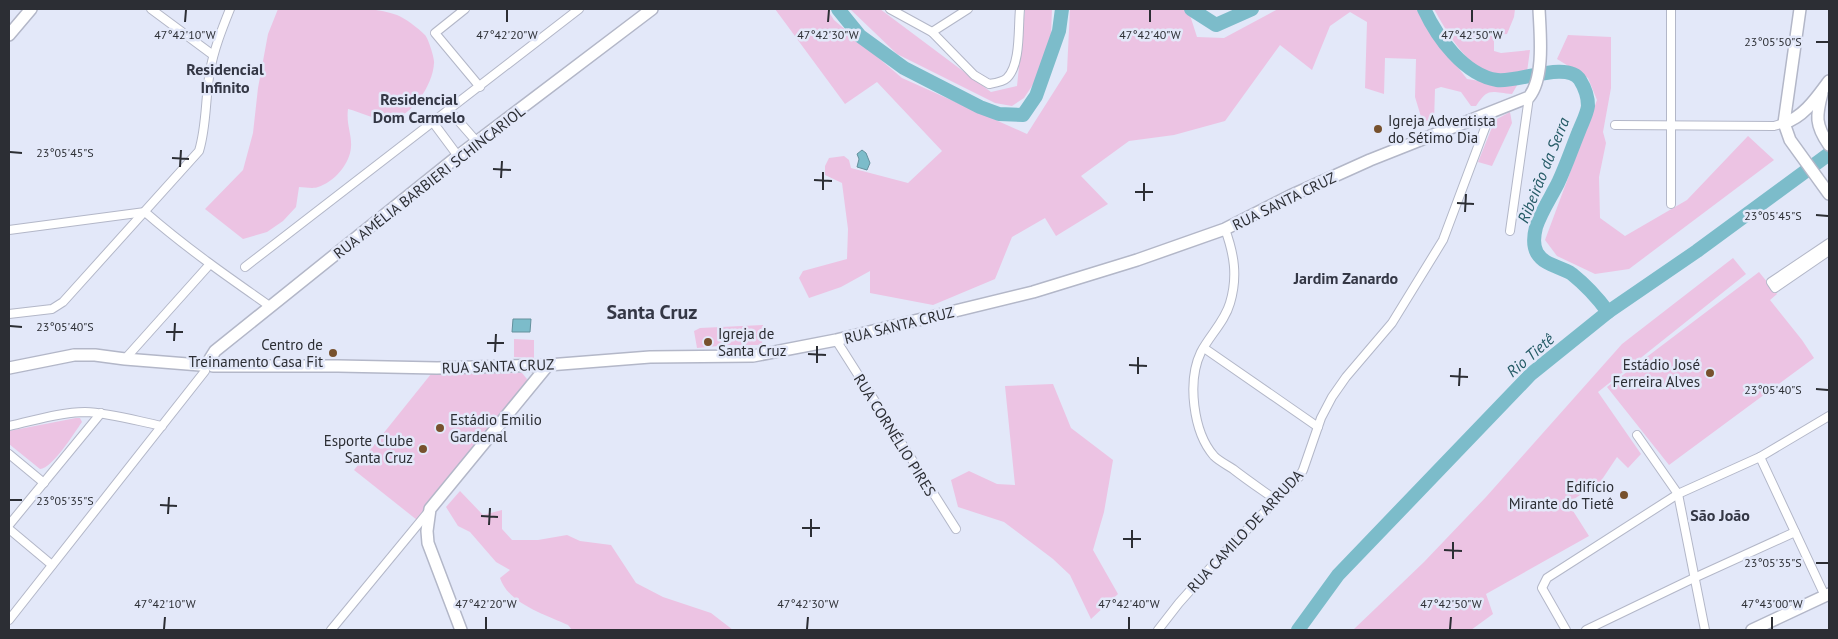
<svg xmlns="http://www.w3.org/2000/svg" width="1838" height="639" font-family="'PT Sans',sans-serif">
<rect width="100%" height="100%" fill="#e3e8f9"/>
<g fill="#ecc3e3">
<path d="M 278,9 C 313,9 365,4 397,15 C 405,18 418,28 425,35 C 428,38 435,59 434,63 C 433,85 412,117 389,120 C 376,121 361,112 348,109 C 346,125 352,134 351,147 C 350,164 334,182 318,187 C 313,189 305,187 299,187 L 296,207 L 283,221 L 267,232 L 243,239 L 205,209 L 243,170 L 253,133 L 258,88 L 268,34 Z"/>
<path d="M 775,9 L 827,9 L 834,20 L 902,78 L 1027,134 L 1067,71 L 1070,9 L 1188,9 L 1197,37 L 1224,38 L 1278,9 L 1417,9 L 1429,30 L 1467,79 L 1499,84 L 1519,82 L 1512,94 C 1491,92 1488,87 1476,106 L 1471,106 L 1461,92 L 1441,87 L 1435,89 L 1434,122 L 1422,120 L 1415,97 L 1416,59 L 1385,58 L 1384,94 L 1365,88 L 1367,22 L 1350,12 L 1330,26 L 1312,70 L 1280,45 L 1225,121 L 1174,135 L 1129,141 L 1081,176 L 1108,204 L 1056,236 L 1045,218 L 1012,237 L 995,279 L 933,305 L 870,293 L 870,271 L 841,287 L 809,298 L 799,278 L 803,271 L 847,259 L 848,229 L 842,183 L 825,175 L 825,166 L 829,158 L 844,156 L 849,160 L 851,168 L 908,183 L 942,151 L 877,82 L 845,104 Z"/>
<polygon points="850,9 880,9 991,92 1017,86 1025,9 1052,9 1051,36 1034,83 1024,98 1012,106 995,103 897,54"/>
<path d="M 1434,9 L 1515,9 L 1514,17 L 1507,34 L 1494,35 L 1494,51 L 1501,53 L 1530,50 L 1527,72 C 1518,73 1508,75 1500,75 C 1471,75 1446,31 1434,9 Z"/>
<polygon points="1568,35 1611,37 1611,88 1603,132 1606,143 1599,177 1600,218 1625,236 1687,200 1748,136 1774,160 1629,269 1595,274 1557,256 1545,240 1597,100 1588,78 1557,59"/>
<polygon points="1510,112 1512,123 1492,166 1478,162 1495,120"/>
<polygon points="1733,258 1746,274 1598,392 1641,454 1628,468 1617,457 1597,487 1583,493 1568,503 1589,536 1486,594 1493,614 1471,630 1353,630 1424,562 1486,497 1622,344"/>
<polygon points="1759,272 1777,294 1770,300 1802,340 1814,358 1669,465 1607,387"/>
<polygon points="763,325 762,345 729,345 697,348 694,331 700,328"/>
<polygon points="514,339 534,340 534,358 514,357"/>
<polygon points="522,373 527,379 526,385 417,520 354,470 431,374"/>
<polygon points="1053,384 1071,428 1113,460 1104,512 1093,550 1118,594 1091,619 1070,575 1053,559 1004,522 958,507 951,480 969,471 997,484 1015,485 1005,386"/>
<path d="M 76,418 L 80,418 L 82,422 C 74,433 53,468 40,469 L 9,444 L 9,431 Z"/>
<path d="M 460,491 L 483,515 L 502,510 L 502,529 L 512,540 L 538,540 L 567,535 L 580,541 L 611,545 L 636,583 L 663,597 L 711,613 L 733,630 L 572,630 L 568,625 C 545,615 508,603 500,578 L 510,570 L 496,562 L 470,532 L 458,526 L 446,507 Z"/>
</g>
<g fill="#7cbcca" stroke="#64919d">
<polygon points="862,150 866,153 870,163 867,170 857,167 859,159 857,154"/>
<polygon points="513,319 531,319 530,332 512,332"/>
</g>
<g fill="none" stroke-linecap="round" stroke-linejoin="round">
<g stroke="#7cbcca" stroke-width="14">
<polyline points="838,9 860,36 904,68 980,107 999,114 1023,115 1036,96 1059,31 1062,9"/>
<polyline points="1191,9 1216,25 1252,9"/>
<path d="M 1424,9 C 1437,37 1464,75 1497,80 C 1517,83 1568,60 1580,80 C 1585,88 1588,97 1588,106 C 1587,114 1582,123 1579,131 C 1572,148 1566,166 1558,183 C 1551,197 1541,212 1536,227 C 1534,235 1533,246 1537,253 C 1545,266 1560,266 1572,274 C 1587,286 1597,297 1608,312"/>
<polyline points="1298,630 1338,575 1531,374 1608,312 1697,251 1829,154"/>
</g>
<g stroke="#b3b7c8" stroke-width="10">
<g id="street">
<polyline points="151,9 213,55"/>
<polyline points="465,9 435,33 480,87"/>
<path d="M 890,9 L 932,32 L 974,75 L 989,84 C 995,83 1003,82 1007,78 C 1021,64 1018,28 1020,9"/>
<polyline points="932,32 968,9"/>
<polyline points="449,110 477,142"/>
<polyline points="432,121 458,156"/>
<polyline points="1615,125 1774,126 1784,123"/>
<polyline points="1671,204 1671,9"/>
<path d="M 1225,229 C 1234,254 1238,276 1230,303 C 1225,321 1210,335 1201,352 C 1187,381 1193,432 1214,456 C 1219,461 1227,465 1233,469 C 1247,480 1262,490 1276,500"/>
<path d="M 9,230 L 145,212 C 185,247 228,277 271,307"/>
<polyline points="1510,231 1529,97"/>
<polyline points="1829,243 1771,282 1775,288 1829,251"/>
<polyline points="245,267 579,9"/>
<path d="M 9,314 L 52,309 L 63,302 L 199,151 C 207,125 205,98 210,71 C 214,49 222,29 230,9"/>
<polyline points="836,340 956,529"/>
<polyline points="1204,348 1318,427"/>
<polyline points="125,359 210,264"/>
<path d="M 9,426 C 33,421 60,412 85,412 C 111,413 137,421 162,426"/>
<polyline points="1637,435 1678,494 1705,630"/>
<polyline points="9,454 44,483"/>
<polyline points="1760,457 1825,596"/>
<polyline points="9,525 101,413"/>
<polyline points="9,529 52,565"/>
<polyline points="9,620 205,371"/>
<polyline points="331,630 429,511"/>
<polyline points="1158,630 1179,603 1220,557 1299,477 1303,470 1321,418 1332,397 1346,377 1392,323 1443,240 1491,112"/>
<polyline points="1566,630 1542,588 1547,578 1678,494 1760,457 1829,416"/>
<polyline points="1586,630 1694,578 1795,532"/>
</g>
</g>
<g stroke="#b3b7c8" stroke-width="14">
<g id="secondary">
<polyline points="1800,9 1784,123 1790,140 1829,194"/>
<polyline points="9,35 31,9"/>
<path d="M 1822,93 C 1816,116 1815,125 1829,145"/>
<path d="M 1784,123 C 1804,117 1817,97 1829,81"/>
<polyline points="210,359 215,351 458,156 652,9"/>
<path d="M 213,366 L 338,366 L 437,368 L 548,365 L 650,357 L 753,356 L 836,340 L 1033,292 L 1137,260 L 1225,229 L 1290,196 L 1370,160 L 1529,97 C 1545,77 1540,33 1539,9"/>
<polyline points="9,368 74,355 95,355 125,359 200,365"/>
<polyline points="461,630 428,543 427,531 430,509 548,365"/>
<polyline points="1752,630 1829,594"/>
</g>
</g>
<use href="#street" stroke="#fff" stroke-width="8"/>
<use href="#secondary" stroke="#fff" stroke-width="11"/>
</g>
<path fill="none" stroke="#2c2e34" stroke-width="2" d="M 185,22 L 186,10M 507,22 L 507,10M 828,22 L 829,10M 1150,22 L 1150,10M 1472,22 L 1472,10M 1816,42 L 1828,42M 10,152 L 22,153M 172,158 L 189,159M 180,167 L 181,150M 493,169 L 511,170M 501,178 L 502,161M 814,180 L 832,181M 823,190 L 823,172M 1135,192 L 1153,192M 1144,201 L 1144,183M 1457,203 L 1474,204M 1465,212 L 1466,194M 1816,215 L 1828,216M 10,326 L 22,327M 166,332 L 183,332M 174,341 L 175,323M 487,343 L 504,343M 495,352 L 496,334M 808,354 L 826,355M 817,363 L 817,346M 1129,365 L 1147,366M 1138,374 L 1138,357M 1450,376 L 1468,377M 1459,386 L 1460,368M 1816,389 L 1828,390M 10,500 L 22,500M 160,505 L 177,506M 168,514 L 169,497M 481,516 L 498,517M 489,525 L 490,508M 802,528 L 820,528M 811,537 L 811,519M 1123,539 L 1141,539M 1132,548 L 1132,530M 1444,550 L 1462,551M 1453,559 L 1453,542M 1816,563 L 1828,563M 164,629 L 165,617M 486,629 L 486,617M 807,629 L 808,617M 1129,629 L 1129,617M 1450,629 L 1451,617M 1772,629 L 1772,617"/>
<g fill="#77512d" stroke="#e3e8f9" stroke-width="2">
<circle cx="1378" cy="129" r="5"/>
<circle cx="708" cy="342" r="5"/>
<circle cx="333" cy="353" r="5"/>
<circle cx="1710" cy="373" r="5"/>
<circle cx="440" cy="428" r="5"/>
<circle cx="423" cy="449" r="5"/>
<circle cx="1624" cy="495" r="5"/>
</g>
<g text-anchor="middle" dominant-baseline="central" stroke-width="5" stroke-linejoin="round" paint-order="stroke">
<g font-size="15" fill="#2c2e34" stroke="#e3e8f9" text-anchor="end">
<text x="1388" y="120" text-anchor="start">Igreja Adventista<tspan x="1388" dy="17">do Sétimo Dia</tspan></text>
<text x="718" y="333" text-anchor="start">Igreja de<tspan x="718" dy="17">Santa Cruz</tspan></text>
<text x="323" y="344">Centro de<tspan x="323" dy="17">Treinamento Casa Fit</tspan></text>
<text x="1700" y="364">Estádio José<tspan x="1700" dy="17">Ferreira Alves</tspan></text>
<text x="450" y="419" text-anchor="start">Estádio Emilio<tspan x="450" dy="17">Gardenal</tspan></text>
<text x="413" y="440">Esporte Clube<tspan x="413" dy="17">Santa Cruz</tspan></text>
<text x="1614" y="486">Edifício<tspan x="1614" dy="17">Mirante do Tietê</tspan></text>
</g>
<g font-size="15" fill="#2c2e34" stroke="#e3e8f9">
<text transform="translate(429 182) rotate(-38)">RUA AMÉLIA BARBIERI SCHINCARIOL</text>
<text transform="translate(1284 201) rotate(-26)">RUA SANTA CRUZ</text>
<text transform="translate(899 325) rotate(-14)">RUA SANTA CRUZ</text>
<text transform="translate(498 366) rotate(-2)">RUA SANTA CRUZ</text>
<text transform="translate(895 435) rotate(58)">RUA CORNÉLIO PIRES</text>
<text transform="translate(1245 531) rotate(-47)">RUA CAMILO DE ARRUDA</text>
</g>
<g font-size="16" font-weight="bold" fill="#343745" stroke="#e3e8f9">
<text x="225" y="69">Residencial<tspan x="225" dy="18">Infinito</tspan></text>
<text x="419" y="99">Residencial<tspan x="419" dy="18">Dom Carmelo</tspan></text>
<text x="1346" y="278">Jardim Zanardo</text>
<text x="1720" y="515">São João</text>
</g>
<g font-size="16" font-style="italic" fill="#255b66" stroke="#e3e8f9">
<text transform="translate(1543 170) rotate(-68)">Ribeirão da Serra</text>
<text transform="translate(1530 355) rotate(-41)">Rio Tietê</text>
</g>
<g font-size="20" font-weight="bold" fill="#343745" stroke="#e3e8f9">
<text x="652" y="312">Santa Cruz</text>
</g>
</g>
<g font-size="12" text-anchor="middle" fill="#2c2e34" stroke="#e3e8f9" stroke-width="5" stroke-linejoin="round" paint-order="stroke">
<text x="185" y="39">47°42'10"W</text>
<text x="507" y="39">47°42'20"W</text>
<text x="828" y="39">47°42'30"W</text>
<text x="1150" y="39">47°42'40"W</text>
<text x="1472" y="39">47°42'50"W</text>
<text x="1773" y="46">23°05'50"S</text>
<text x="65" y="157">23°05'45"S</text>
<text x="1773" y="220">23°05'45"S</text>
<text x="65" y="331">23°05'40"S</text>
<text x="1773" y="394">23°05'40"S</text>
<text x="65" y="505">23°05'35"S</text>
<text x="1773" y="567">23°05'35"S</text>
<text x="165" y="608">47°42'10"W</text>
<text x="486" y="608">47°42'20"W</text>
<text x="808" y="608">47°42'30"W</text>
<text x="1129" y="608">47°42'40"W</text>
<text x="1451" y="608">47°42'50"W</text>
<text x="1772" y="608">47°43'00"W</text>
</g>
<rect width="1838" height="639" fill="none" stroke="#2c2e34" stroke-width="20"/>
</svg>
